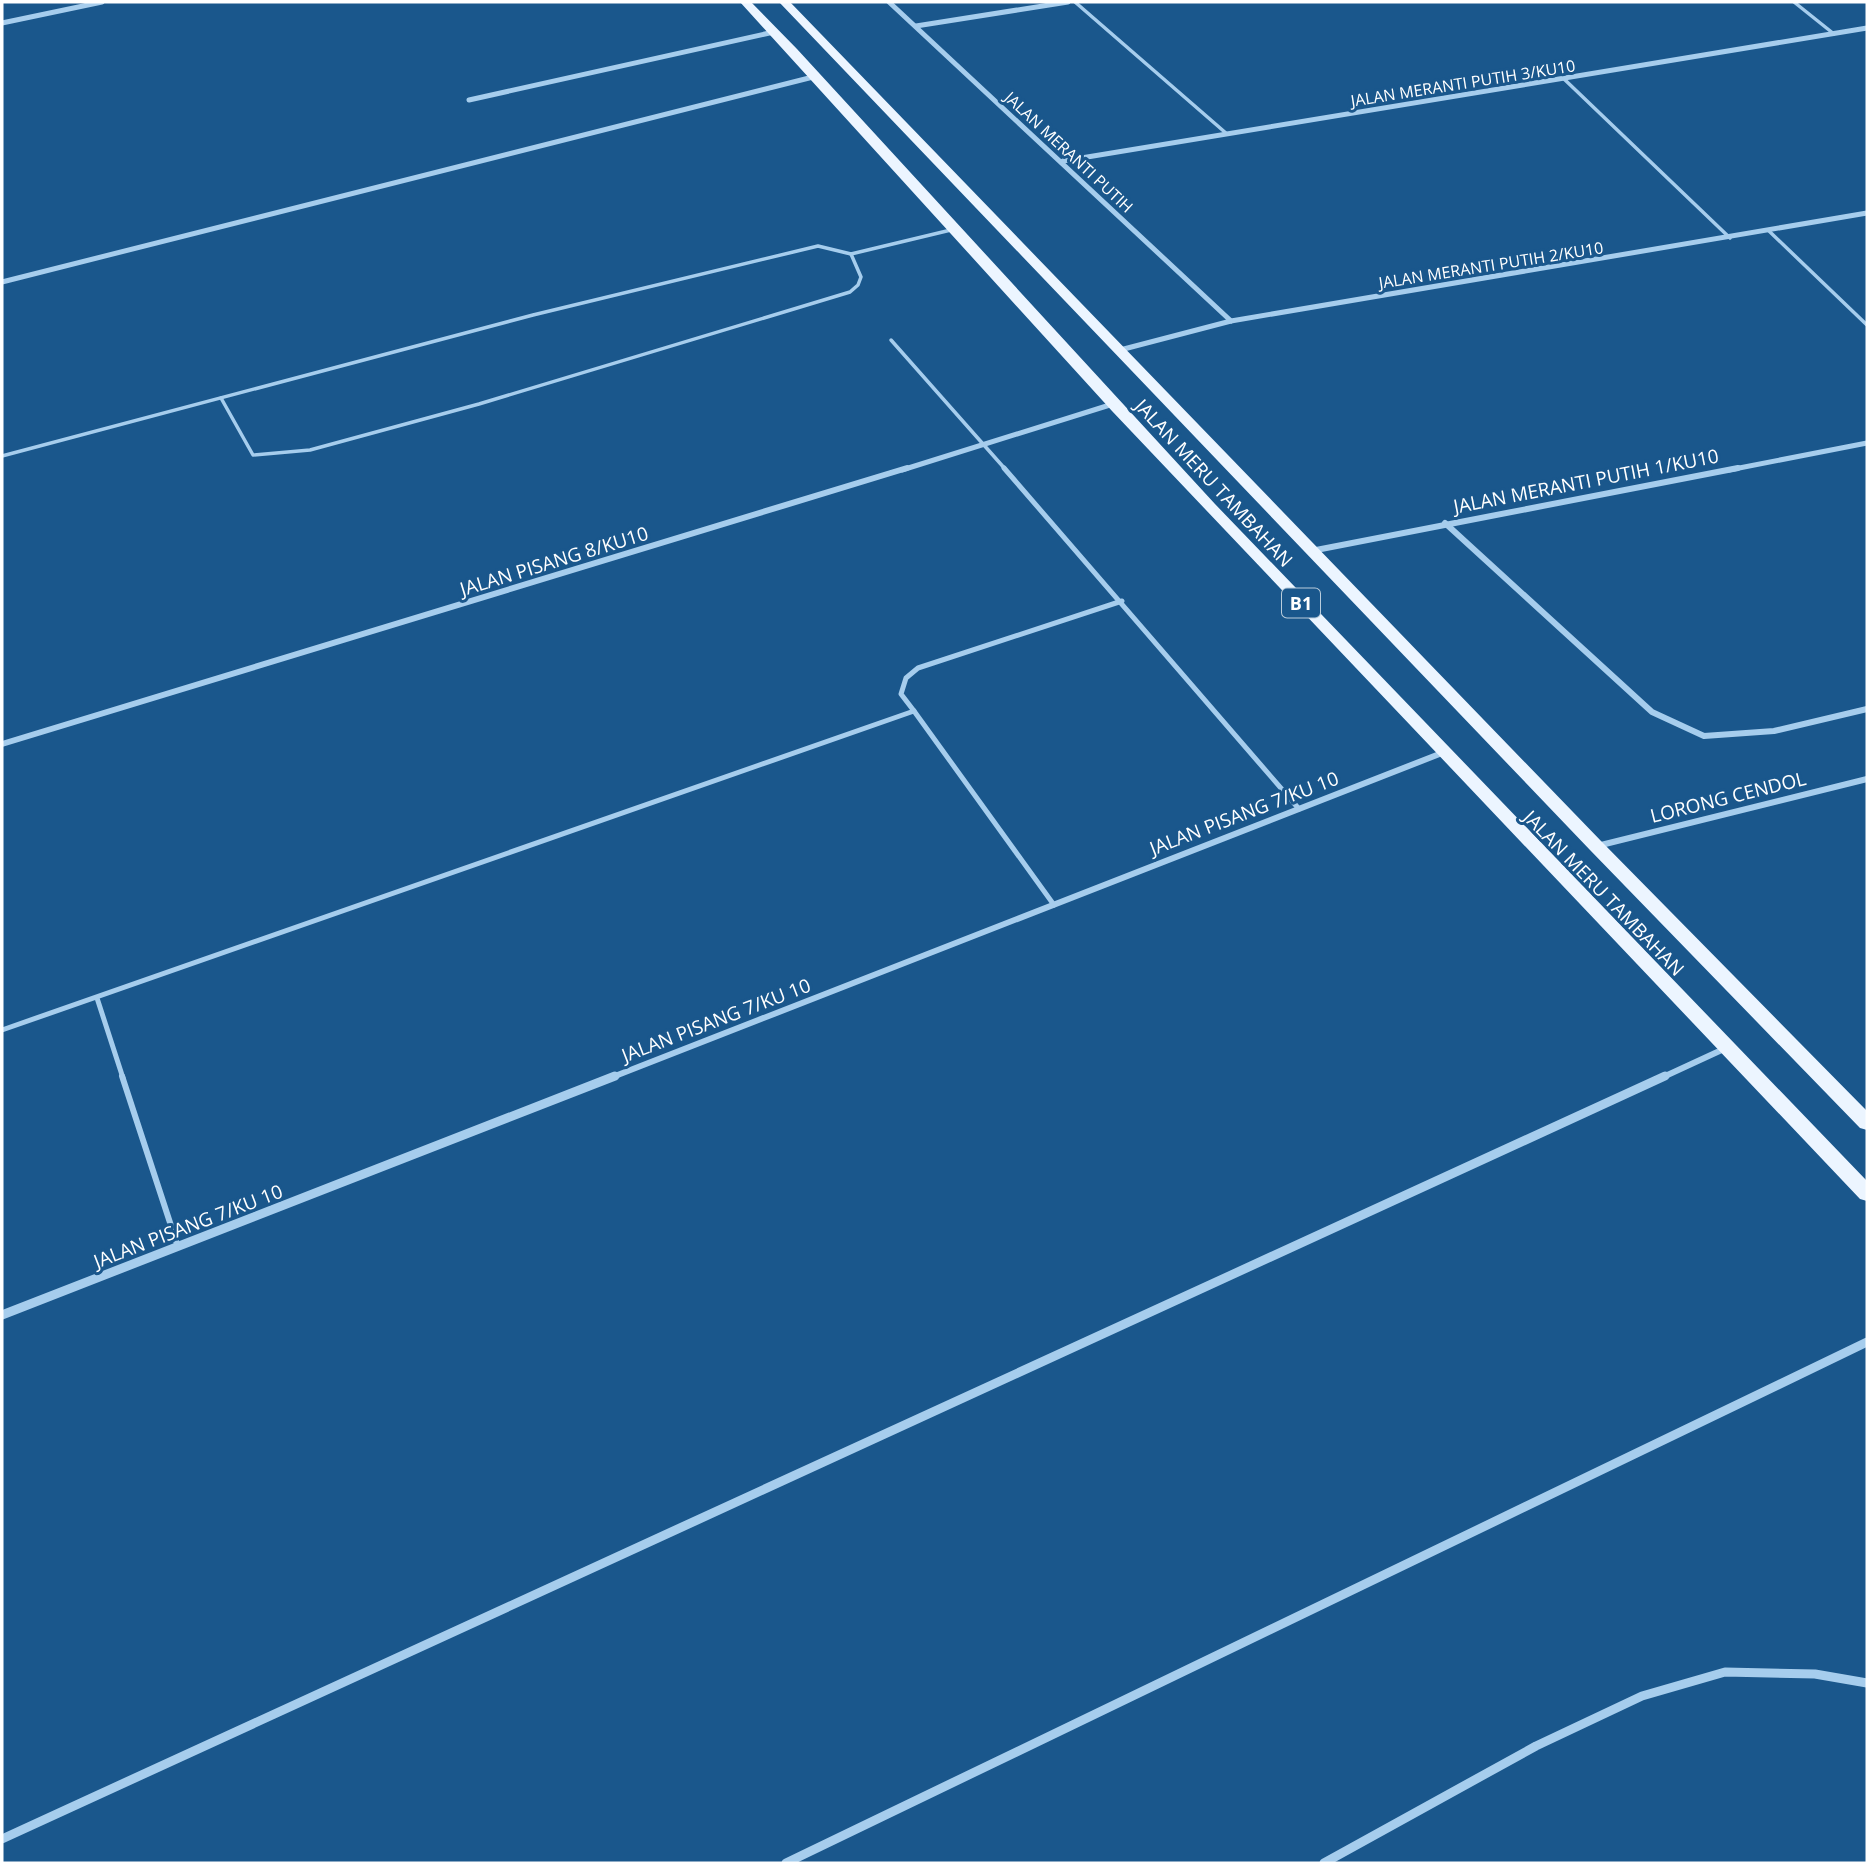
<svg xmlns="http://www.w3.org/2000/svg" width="1869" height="1865" font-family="'Open Sans',sans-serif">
<rect width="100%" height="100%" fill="#1a578c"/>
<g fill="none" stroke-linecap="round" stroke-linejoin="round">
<g stroke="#a6cded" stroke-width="3.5">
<polyline points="1075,2 1227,134"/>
<polyline points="1794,2 1834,34"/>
<polyline points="1563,78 1730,238"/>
<polyline points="1769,231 1867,325"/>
<polyline points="891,340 1006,470"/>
<polyline points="221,398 253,455 310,450 479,404 850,292 858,285 861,277 851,254"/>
<polyline points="2,456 533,315 818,246 851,254 955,229"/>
</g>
<g stroke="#a6cded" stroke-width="5">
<polyline points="1004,468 1299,809"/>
<polyline points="914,711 1054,905"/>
<polyline points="97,998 123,1078"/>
<polyline points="2,1030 914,711 901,694 906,678 918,668 1122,601"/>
</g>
<polyline stroke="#a6cded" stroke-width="6" points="122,1076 178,1247"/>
<g stroke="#a6cded" stroke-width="5">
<polyline points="889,2 1231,321"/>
<polyline points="2,23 102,2"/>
<polyline points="916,26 1068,2"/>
<polyline points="469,100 774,32"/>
<polyline points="1063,161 1867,28"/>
<polyline points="2,282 817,76"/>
<polyline points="1120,350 1231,321 1867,213"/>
<polyline points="902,470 1113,404"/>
<polyline points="1729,470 1867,443"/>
</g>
<g stroke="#a6cded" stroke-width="6">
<polyline points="1445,523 1652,712 1704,736 1774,731 1867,709"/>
<polyline points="1311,551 1738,468"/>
<polyline points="2,744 907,468"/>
<polyline points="1597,846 1867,779"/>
<polyline points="610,1078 1442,753"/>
<polyline points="1661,1078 1726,1048"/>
</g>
<g stroke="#a6cded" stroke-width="9">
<polyline points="2,1315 615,1076"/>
<polyline points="2,1839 1665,1076"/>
<polyline points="786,1863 1867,1342"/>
<polyline points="1324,1863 1536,1746 1642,1696 1725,1672 1815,1674 1867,1683"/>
</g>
<g fill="#ecf5ff" fill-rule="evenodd">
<polygon points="740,2 751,2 797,49 1215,504 1867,1181 1867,1201 1860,1199 1112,411"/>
<polygon points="779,2 790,2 1602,842 1867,1111 1867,1130 1860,1128 1590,850"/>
</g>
</g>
<g text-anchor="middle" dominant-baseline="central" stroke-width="6" stroke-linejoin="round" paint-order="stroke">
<g font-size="16" fill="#fff" stroke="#1a578c">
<text transform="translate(1463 83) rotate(-9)">JALAN MERANTI PUTIH 3/KU10</text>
<text transform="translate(1069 152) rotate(43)">JALAN MERANTI PUTIH</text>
<text transform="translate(1491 265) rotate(-9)">JALAN MERANTI PUTIH 2/KU10</text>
</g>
<rect fill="#1a578c" stroke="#bacddc" stroke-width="2" x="1282" y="588.5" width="38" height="29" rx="5"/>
<g font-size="18" font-weight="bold" fill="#fff">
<text x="1301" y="603">B1</text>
</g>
<g font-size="19" fill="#fff" stroke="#1a578c">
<text transform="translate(1586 481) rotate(-11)">JALAN MERANTI PUTIH 1/KU10</text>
<text transform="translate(1214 483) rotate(47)">JALAN MERU TAMBAHAN</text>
<text transform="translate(554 561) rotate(-17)">JALAN PISANG 8/KU10</text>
<text transform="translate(1728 797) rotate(-14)">LORONG CENDOL</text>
<text transform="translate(1244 813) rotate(-21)">JALAN PISANG 7/KU 10</text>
<text transform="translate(1604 893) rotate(46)">JALAN MERU TAMBAHAN</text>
<text transform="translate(716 1020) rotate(-21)">JALAN PISANG 7/KU 10</text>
<text transform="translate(188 1226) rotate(-21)">JALAN PISANG 7/KU 10</text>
</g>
</g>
<rect width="1869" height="1865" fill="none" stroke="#ffffff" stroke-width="7"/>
</svg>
